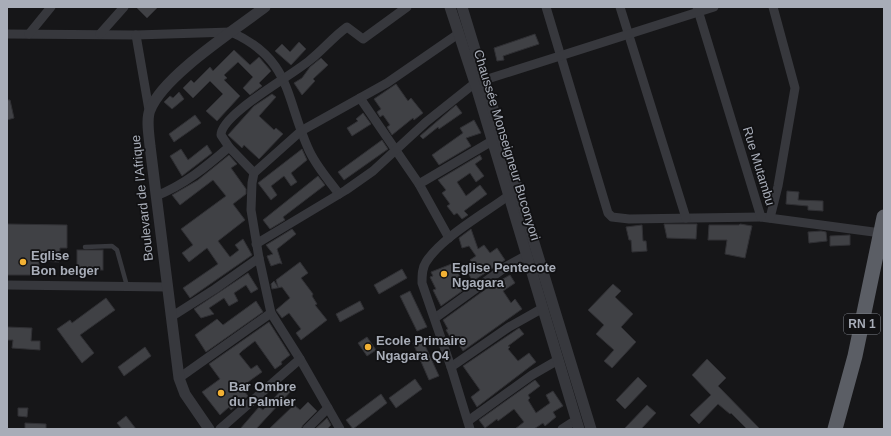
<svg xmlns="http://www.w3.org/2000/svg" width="891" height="436" font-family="Arial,sans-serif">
<rect width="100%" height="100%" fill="#161618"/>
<g fill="#404145" stroke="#303034">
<polygon points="136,7 158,7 147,18"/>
<polygon points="535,34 539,44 503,56 504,60 497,61 494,48"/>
<polygon points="299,42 306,49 291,65 275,51 282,44 290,52"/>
<polygon points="234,50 250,65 259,57 271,71 259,83 262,86 250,95 243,88 253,77 238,62 224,75 227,78 224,80 240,96 217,121 206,111 223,94 210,81 193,98 183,88 191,80 194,83 210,67 213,71"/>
<polygon points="321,58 328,65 313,79 315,81 302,95 294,83 302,78 310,67"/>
<polygon points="396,84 408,101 411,98 423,113 414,120 413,118 392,135 387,127 390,125 383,115 380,117 377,112 381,109 374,99"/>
<polygon points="179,92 184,99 172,109 164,102 170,96 173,98"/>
<polygon points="272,94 276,97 259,116 274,130 276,128 283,134 259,159 244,145 242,148 228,135 254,106"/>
<polygon points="7,100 10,100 14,118 7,120"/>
<polygon points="456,105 462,113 439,129 438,127 423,139 420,136"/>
<polygon points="363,113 371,124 352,136 347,128 358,121 356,119"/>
<polygon points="195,115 201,123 174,142 169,134"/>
<polygon points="474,120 481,133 466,138 471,146 439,165 432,155 463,133 460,128"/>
<polygon points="382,140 388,149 344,180 338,172"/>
<polygon points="207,145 212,153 182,176 170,156 181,149 188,160"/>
<polygon points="302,149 307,160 291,173 297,182 291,186 284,176 271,186 277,195 271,200 258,183"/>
<polygon points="229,155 237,164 231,168 246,189 246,194 233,204 245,220 218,241 230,257 239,250 235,245 243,239 252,255 190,298 183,288 218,264 207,248 189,262 182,253 193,245 181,229 226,196 213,180 180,205 172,195 198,180"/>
<polygon points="480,155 482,159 475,164 484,176 476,182 470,173 457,182 466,196 480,185 487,194 464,211 468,215 462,219 457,213 454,215 447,206 450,204 442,193 446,190 438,180"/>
<polygon points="318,176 325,185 283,217 285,220 270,229 263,220"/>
<polygon points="787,191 799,192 798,200 823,201 823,211 808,210 808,206 786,204"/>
<polygon points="7,224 67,225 67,248 60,248 59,262 39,261 39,275 7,275"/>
<polygon points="664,224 697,224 696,239 667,238"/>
<polygon points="740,224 752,226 745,258 725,254 727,240 708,240 709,225 739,225"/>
<polygon points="642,225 643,241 646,241 647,251 632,252 631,240 629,240 626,227"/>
<polygon points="292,229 296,234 277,249 282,264 280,263 271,266 267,256 273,254 266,245"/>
<polygon points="471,229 478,249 484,245 490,253 497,248 505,260 473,281 465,269 473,264 470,260 476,256 469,246 462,248 459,238"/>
<polygon points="821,231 826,232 827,241 809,243 808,232"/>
<polygon points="850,235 850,245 830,246 830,236"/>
<rect x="77" y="250" width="26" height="20"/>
<polygon points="300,262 308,273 301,278 313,294 312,296 317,304 315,305 327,320 301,340 296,333 301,329 289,313 282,318 276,310 290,298 282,287 272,289 271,284 274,281 278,287 276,280"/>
<polygon points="454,263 465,289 441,306 433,290 436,289 430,277 433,276 431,272"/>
<polygon points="402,269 407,278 379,294 374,285"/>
<polygon points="248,273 258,289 251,293 246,285 234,293 238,301 229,306 224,298 209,308 214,314 201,318 194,309"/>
<polygon points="510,275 515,283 503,291 511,303 515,299 522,309 463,351 456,340 453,342 446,330 448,329 443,320 490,286"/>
<polygon points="613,284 621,291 615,297 633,314 621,327 636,342 612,368 604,361 614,350 596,334 604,325 588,310"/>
<polygon points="410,291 427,327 417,331 400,296"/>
<polygon points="106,298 115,310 80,335 94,353 82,363 57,329 70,320 72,323"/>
<polygon points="256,301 263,312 206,352 195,335 217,319 223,325"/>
<polygon points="360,301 364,309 340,322 336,314"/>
<polygon points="269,322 290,355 281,362 282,364 275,369 255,341 242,351 239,354 251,369 257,365 262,372 241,387 248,396 231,410 229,407 220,415 202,392 220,379 209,364"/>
<polygon points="7,327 32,328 31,341 40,341 40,350 12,348 13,340 7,340"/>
<polygon points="519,328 524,334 508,346 510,347 508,349 518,361 529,353 536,362 477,407 471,397 480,390 463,366"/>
<polygon points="367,337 376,350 367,356 358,343"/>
<polygon points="422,339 439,376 429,380 413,343"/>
<polygon points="145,347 151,356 124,376 118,367"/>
<polygon points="707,359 726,378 718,386 760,429 747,429 731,413 730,414 718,404 699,424 690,415 711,395 692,375"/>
<polygon points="638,377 647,386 625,409 616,400"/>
<polygon points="415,379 422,389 396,408 389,398"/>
<polygon points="535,380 540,386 528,395 530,398 528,400 536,413 550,403 546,395 553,391 563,406 553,412 556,417 545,426 543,423 534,429 515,429 524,422 514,409 498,421 497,419 485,428 479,420"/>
<polygon points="286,385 292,390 256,429 240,429 259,407 263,410"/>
<polygon points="381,394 387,403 353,429 346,420"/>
<polygon points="308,402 317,411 303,425 301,429 269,429 294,405 300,410"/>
<polygon points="647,405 656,413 641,429 624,429"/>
<polygon points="18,408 28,408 27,417 18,416"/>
<polygon points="126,416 136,429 122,429 117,423"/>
<polygon points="327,418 331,425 327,429 315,429"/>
<polygon points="25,423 46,424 46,429 25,429"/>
</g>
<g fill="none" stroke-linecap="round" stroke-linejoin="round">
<polyline stroke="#37383d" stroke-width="4.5" points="85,247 112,246 117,250 127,286"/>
<g stroke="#37383d" stroke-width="9">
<polyline points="546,7 608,213 612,217 629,219 761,217"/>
<polyline points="620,7 686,218"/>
<polyline points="697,7 761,217 881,233"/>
<path d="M 7,34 L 136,35 L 231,32 C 291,59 285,96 308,148 C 315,165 328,179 339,194"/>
<polyline points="29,34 51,7"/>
<polyline points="100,34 124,7"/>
<polyline points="136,35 149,110"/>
<polyline points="360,98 419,184 449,238"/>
<path d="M 254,173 L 229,147 L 221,135 C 221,114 293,75 310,60 C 323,50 333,37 347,27 L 363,39 L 407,7"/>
<polyline points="419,184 492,141"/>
<path d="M 156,196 C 184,185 206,167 229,147"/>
<polyline points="770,218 778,186 795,88 773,7"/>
<polyline points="256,244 346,190 373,171 426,122 475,83 714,7"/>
<polyline points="7,285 167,287"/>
<polyline points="271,313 300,359 340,429"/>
<polyline points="171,317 215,289 259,258 251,210 252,183 254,173 301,131 387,83 458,34"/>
<polyline points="435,318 507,266 527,255"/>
<polyline points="451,367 509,327 543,308"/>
<polyline points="179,378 271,313 259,258"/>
<polyline points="468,421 532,375 558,360"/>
<polyline points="220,429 300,359"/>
<polyline points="307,429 328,408"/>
<path d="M 470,429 L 451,367 L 422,283 C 422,275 422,268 426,262 C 441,238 485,213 508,196"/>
<polyline points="562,429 576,420"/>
</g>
<g stroke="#37383d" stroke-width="11">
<polyline points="450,7 475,83 579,429"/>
<polyline points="462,7 591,429"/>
<path d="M 209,429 L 185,394 L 179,378 L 150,146 C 149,135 146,119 150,110 C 163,76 235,30 265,7"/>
</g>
<polyline stroke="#5b5e65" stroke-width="15" points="835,429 855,356 884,217"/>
</g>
<g fill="#f2b134" stroke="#111113" stroke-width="1.5">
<circle cx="23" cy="262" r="4"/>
<circle cx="444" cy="274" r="4"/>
<circle cx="368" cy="347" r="4"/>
<circle cx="221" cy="393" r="4"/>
</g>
<g text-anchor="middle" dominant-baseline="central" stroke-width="3.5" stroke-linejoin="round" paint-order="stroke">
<rect fill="#111113" stroke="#7b7e86" stroke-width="1" x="844" y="314" width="36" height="20" rx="3"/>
<g font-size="12" font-weight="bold" fill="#a8adb8">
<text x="862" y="324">RN 1</text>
</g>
<g font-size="13" fill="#a8adb8" stroke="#111113">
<text transform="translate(507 145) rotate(73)">Chaussée Monseigneur Buconyori</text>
<text transform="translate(759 166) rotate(73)">Rue Mutambu</text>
<text transform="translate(142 198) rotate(-96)">Boulevard de l'Afrique</text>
</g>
<g font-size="13" font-weight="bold" fill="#a8adb8" stroke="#111113" text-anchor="start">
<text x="31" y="255">Eglise<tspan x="31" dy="15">Bon belger</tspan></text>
<text x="452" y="267">Eglise Pentecote<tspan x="452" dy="15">Ngagara</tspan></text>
<text x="376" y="340">Ecole Primaire<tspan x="376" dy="15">Ngagara Q4</tspan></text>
<text x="229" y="386">Bar Ombre<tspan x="229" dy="15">du Palmier</tspan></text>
</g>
</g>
<rect width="891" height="436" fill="none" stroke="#a8adb8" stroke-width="16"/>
</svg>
